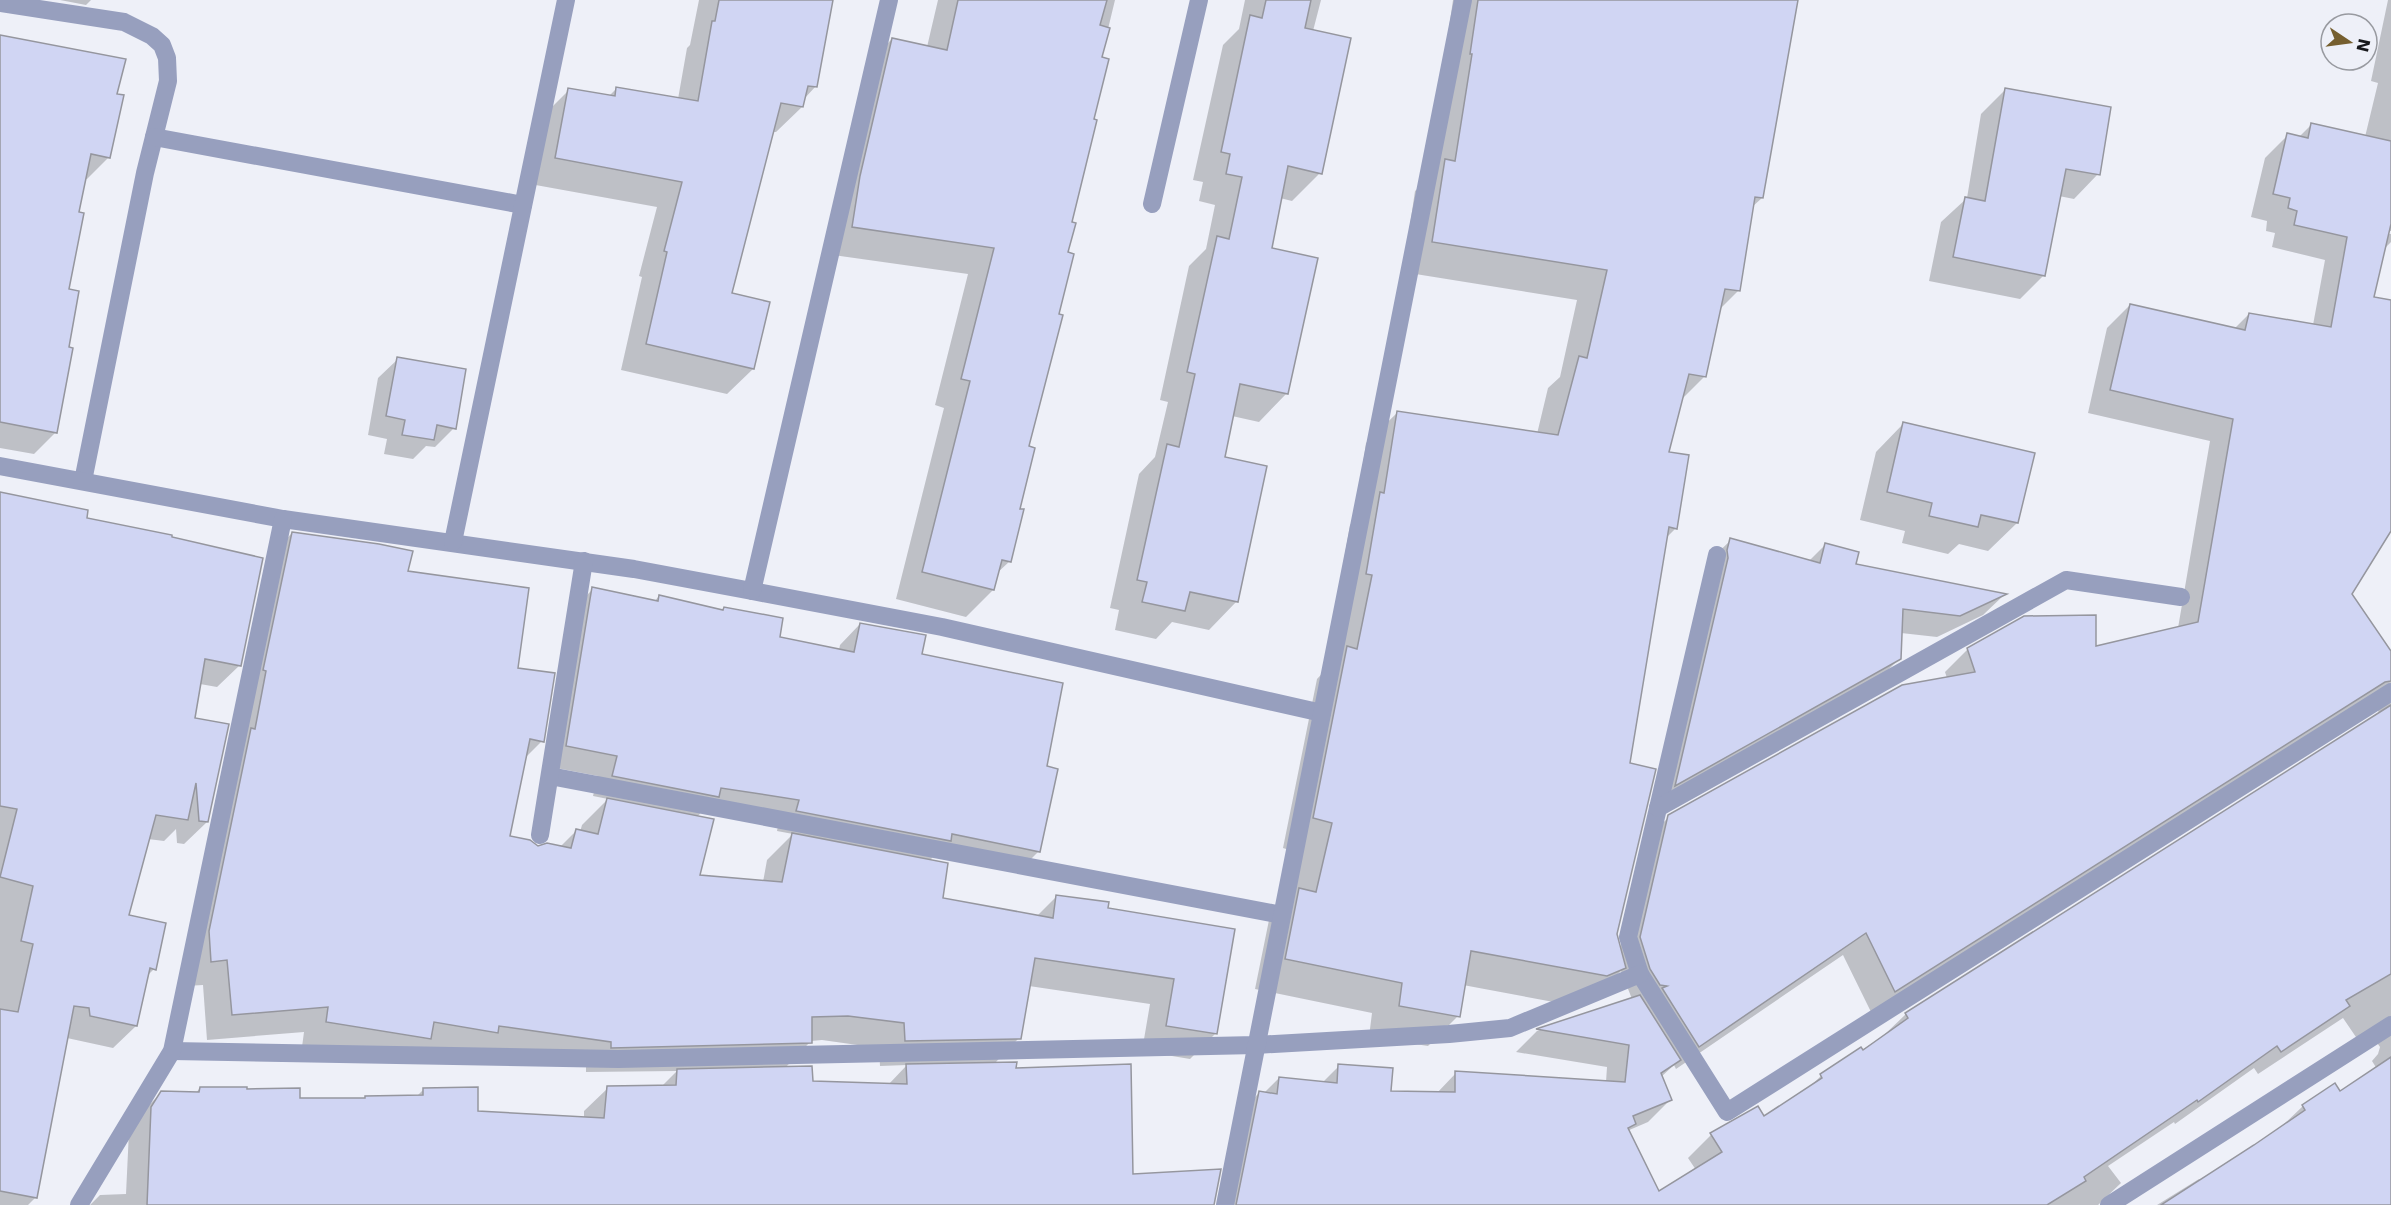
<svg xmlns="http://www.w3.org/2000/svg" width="2391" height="1205" font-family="'DejaVu Sans',sans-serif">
<rect width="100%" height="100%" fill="#eef0f8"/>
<g fill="#0003" fill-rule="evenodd">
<polygon points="60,0 91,0 86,5"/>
<polygon points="699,0 832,0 816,86 804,99 802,107 776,132 772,132 730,294 753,369 727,394 621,370 642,277 639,276 657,207 530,184 543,116 569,90 608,97 617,88 678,99 687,48 690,45"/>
<polygon points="938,0 1115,0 1101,58 1027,447 1010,561 996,574 993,590 966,617 896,599 944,408 935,405 968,274 826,254 865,66 892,39 927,47"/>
<polygon points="1245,0 1321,0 1313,31 1320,173 1292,201 1280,198 1270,249 1287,393 1259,422 1232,416 1223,458 1237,601 1209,630 1172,622 1156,639 1115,630 1119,610 1110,608 1139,474 1155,457 1168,402 1160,400 1189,266 1206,249 1215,205 1199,201 1203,182 1193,180 1223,45 1239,29"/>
<path d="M 1453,0 L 1798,0 L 1762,198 L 1752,207 L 1739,290 L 1719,310 L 1704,377 L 1680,401 L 1667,453 L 1676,528 L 1666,538 L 1628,764 L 1616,934 L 1620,950 L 1645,840 L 1669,817 L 1947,678 L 1945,672 L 1968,649 L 2094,648 L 2178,628 L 2210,441 L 2088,413 L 2107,328 L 2130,305 L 2234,329 L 2249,314 L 2313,325 L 2325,260 L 2272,247 L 2275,233 L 2266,231 L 2267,221 L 2251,217 L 2265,158 L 2288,135 L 2299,137 L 2311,125 L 2365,137 L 2378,83 L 2371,81 L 2388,0 L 2391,0 L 2391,231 L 2382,230 L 2382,233 L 2391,234 L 2391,242 L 2384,249 L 2372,298 L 2391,301 L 2391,470 L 2350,594 L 2391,653 L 2391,1205 L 2157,1205 L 2199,1179 L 2201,1181 L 2281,1127 L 2303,1106 L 2339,1093 L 2377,1069 L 2372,1061 L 2378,1054 L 2380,1047 L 2373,1037 L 2358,1040 L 2343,1018 L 2258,1074 L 2254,1068 L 2175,1124 L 2174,1122 L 2108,1166 L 2121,1183 L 2098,1205 L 1219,1205 L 1236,1116 L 1259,1093 L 1264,1093 L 1279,1078 L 1322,1083 L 1339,1066 L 1390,1092 L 1436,1094 L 1456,1073 L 1606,1082 L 1607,1067 L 1516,1052 L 1537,1031 L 1632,999 L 1621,971 L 1594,998 L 1575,1006 L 1463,985 L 1458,1016 L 1428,1046 L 1369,1037 L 1372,1013 L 1255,989 L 1269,920 L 1302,854 L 1283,848 L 1317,679 L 1330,665 L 1336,605 L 1350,525 L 1355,519 L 1366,443 L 1397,413 L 1537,434 L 1548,388 L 1560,377 L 1577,300 L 1403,272 L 1415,191 L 1427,180 ZM 2377,708 L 2379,713 L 1906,1014 L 1882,1037 L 1821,1076 L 1804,1092 L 1764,1118 L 1757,1108 L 1711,1135 L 1688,1158 L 1696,1170 L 1659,1193 L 1627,1131 L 1648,1122 L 1671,1099 L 1661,1077 L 1674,1065 L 1676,1069 L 1843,955 L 1872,1014 Z"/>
<polygon points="0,36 116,95 109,157 87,179 84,179 77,213 67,290 56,432 34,454 0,448"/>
<polygon points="2005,90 2098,174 2074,199 2059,196 2044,275 2020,299 1929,281 1941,222 1967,198 1981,114"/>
<polygon points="398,359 454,428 435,447 426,446 413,459 384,454 387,439 368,435 378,378"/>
<polygon points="1904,423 2017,523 1988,551 1959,544 1948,554 1902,543 1905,531 1860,520 1876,452"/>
<polygon points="0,496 85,519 240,665 217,687 200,684 194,720 207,822 184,844 177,843 176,829 164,841 148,839 127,916 154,969 146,977 136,1026 113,1048 67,1038 36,1197 28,1205 0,1205"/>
<path d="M 292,533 L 407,572 L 516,669 L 542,741 L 524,759 L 508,837 L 537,848 L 560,847 L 576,831 L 580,832 L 582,825 L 608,799 L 593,796 L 598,776 L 546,766 L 573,609 L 593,589 L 654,602 L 659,596 L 778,638 L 839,650 L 840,645 L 860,624 L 920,655 L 1045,768 L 1038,852 L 1018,872 L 936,854 L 929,861 L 941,899 L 1036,917 L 1057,896 L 1106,909 L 1233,930 L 1215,1034 L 1190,1059 L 1142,1051 L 1150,1004 L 1029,986 L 1019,1038 L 994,1064 L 1014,1070 L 1131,1176 L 1213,1205 L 90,1205 L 100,1195 L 126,1194 L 129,1131 L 138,1116 L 162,1092 L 195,1094 L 200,1088 L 246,1091 L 299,1100 L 416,1097 L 424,1089 L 477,1112 L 584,1118 L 584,1111 L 608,1088 L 661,1087 L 677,1071 L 586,1072 L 586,1067 L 302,1047 L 304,1032 L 207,1040 L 203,985 L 186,986 L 267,559 ZM 705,808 L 779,820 L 777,831 L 793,834 L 767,860 L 763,882 L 698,876 L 697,817 ZM 822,1040 L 879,1048 L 880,1066 L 907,1065 L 888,1085 L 811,1083 L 785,1068 L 811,1041 Z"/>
<polygon points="1731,540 1809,561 1825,545 1854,565 2004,595 1983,615 1937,637 1901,633 1899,659 1877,681 1654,805 1709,561"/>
</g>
<g fill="#d0d5f3" stroke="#95969e" stroke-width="1.5">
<polygon points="719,0 833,0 817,87 808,86 803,107 781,103 732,293 770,302 754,369 646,344 667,252 664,251 682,182 555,158 568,88 615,96 616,87 698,101 712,21 715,21"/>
<polygon points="958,0 1107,0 1100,25 1110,28 1102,57 1109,59 1094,119 1097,120 1072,222 1076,223 1068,252 1074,254 1059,314 1063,315 1029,446 1035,448 1020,509 1024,509 1011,562 1002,560 994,590 922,572 970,381 961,379 994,248 852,227 860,176 892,38 947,50"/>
<polygon points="1266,0 1311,0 1305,28 1351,38 1322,174 1288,166 1272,248 1318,258 1288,394 1240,384 1225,457 1267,466 1238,602 1190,592 1185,611 1142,602 1147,582 1137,580 1167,444 1179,447 1195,374 1187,372 1217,236 1229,239 1242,177 1226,174 1230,154 1221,152 1250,15 1262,18"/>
<polygon points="1478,0 1798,0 1763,198 1755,197 1740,291 1725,289 1706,377 1689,374 1669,452 1689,455 1677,529 1669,527 1630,763 1656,769 1617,934 1626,968 1607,976 1471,951 1460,1017 1399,1006 1402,983 1285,959 1299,888 1316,892 1332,823 1313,818 1347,646 1357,649 1372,575 1366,574 1380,492 1384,493 1397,411 1558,435 1579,356 1587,358 1607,270 1432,242 1445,159 1455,161 1472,54 1470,54"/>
<polygon points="0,35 126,59 117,94 124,95 110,158 91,154 79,212 84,213 69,289 79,291 69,347 73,348 57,433 0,422"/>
<polygon points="2005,88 2111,107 2100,175 2066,169 2045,276 1953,257 1965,197 1985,201"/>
<polygon points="2311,123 2391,141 2391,224 2374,297 2391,300 2391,531 2352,594 2391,651 2391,681 2385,682 1895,992 1866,933 1699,1047 1662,988 1667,986 1660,985 1650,969 1640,937 1668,815 1902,685 1975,672 1967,648 2024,616 2096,615 2096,646 2198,622 2233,419 2110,390 2130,304 2245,330 2249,313 2331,327 2347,237 2294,225 2297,211 2288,208 2290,198 2273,194 2287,133 2308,138"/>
<polygon points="397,357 466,369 456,429 437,425 434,440 402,435 405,420 386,416"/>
<polygon points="1903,422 2035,453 2018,523 1981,515 1978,527 1929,516 1932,503 1887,492"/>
<polygon points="0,492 88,510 87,518 172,535 172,537 263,558 241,666 205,659 195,718 229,724 208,822 199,821 196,783 188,820 156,815 129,915 166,923 156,970 150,968 137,1026 90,1016 89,1008 74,1006 37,1198 0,1191 0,1009 18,1012 33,944 21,941 33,886 0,877 17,809 0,806"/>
<polygon points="292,532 379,544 413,551 408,571 529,588 518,668 555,673 544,742 530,739 510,836 530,840 538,846 547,843 571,848 576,829 598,834 607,798 714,819 700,875 782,882 792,833 948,863 943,898 1053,918 1056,895 1109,902 1108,908 1235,929 1217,1034 1166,1026 1174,979 1035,958 1021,1039 905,1041 904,1023 848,1016 812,1017 812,1043 611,1048 611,1042 499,1026 498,1033 434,1022 431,1039 326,1022 328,1007 232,1015 227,960 211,962 209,931 251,728 255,729 266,671 263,670"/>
<polygon points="1730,538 1820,563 1825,543 1859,552 1856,564 2007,594 1960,616 1903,609 1901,659 1675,786 1728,558 1727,550"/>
<polygon points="592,587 658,601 659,595 723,610 724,607 783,618 780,637 854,652 860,623 926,635 922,654 1063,683 1047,766 1058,769 1040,852 952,834 951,841 796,811 799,800 721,788 719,797 612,776 617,756 566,746"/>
<polygon points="2391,705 2391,974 2346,1000 2350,1006 2281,1052 2277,1046 2198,1102 2197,1100 2084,1177 2086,1181 2047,1205 1236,1205 1259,1091 1277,1094 1279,1077 1337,1083 1338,1064 1393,1068 1391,1091 1455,1092 1455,1071 1625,1082 1629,1045 1536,1029 1640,995 1681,1060 1661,1073 1672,1100 1633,1116 1636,1124 1628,1128 1659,1191 1722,1152 1710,1133 1758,1106 1764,1116 1822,1078 1820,1074 1861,1047 1863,1050 1908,1018 1905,1013"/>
<polygon points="2391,1057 2391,1205 2161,1205 2254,1145 2305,1110 2302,1105 2335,1083 2340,1091"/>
<polygon points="1017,1062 1016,1068 1131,1064 1133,1174 1221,1169 1214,1205 147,1205 151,1107 161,1091 199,1092 200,1087 247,1087 247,1089 300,1088 300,1098 365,1098 365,1096 423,1095 423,1088 478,1087 478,1111 604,1118 607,1086 676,1085 677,1069 812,1066 813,1081 907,1084 906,1064"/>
</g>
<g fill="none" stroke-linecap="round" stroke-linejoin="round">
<g stroke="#979fbe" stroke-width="18">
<polyline points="0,3 124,22 152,36 162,45 167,58 168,81 145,173 83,481"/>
<polyline points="154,137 523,205"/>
<polyline points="1152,204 1199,0"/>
<polyline points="0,466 283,519 634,569 752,591 942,627 1322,713"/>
<polyline points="453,542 566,0"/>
<polyline points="1717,555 1628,937 1640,974 1727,1112 2391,692"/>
<polyline points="752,591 889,0"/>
<polyline points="550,776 1282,915"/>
<polyline points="1658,808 2066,580 2181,597"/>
<polyline points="540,835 584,561"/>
<polyline points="172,1051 618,1059 1256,1045 1449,1034 1510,1028 1640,974"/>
<polyline points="79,1205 172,1051 283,519"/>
<polyline points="1225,1205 1463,0"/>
<polyline points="2109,1205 2391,1025"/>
</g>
</g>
<g transform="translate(2349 42) rotate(103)"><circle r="28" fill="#eef0f8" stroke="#989aa0" stroke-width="1.5"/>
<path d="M0-4.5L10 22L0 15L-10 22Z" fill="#765f2f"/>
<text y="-9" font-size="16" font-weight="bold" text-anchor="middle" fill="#17181b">N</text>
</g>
</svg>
